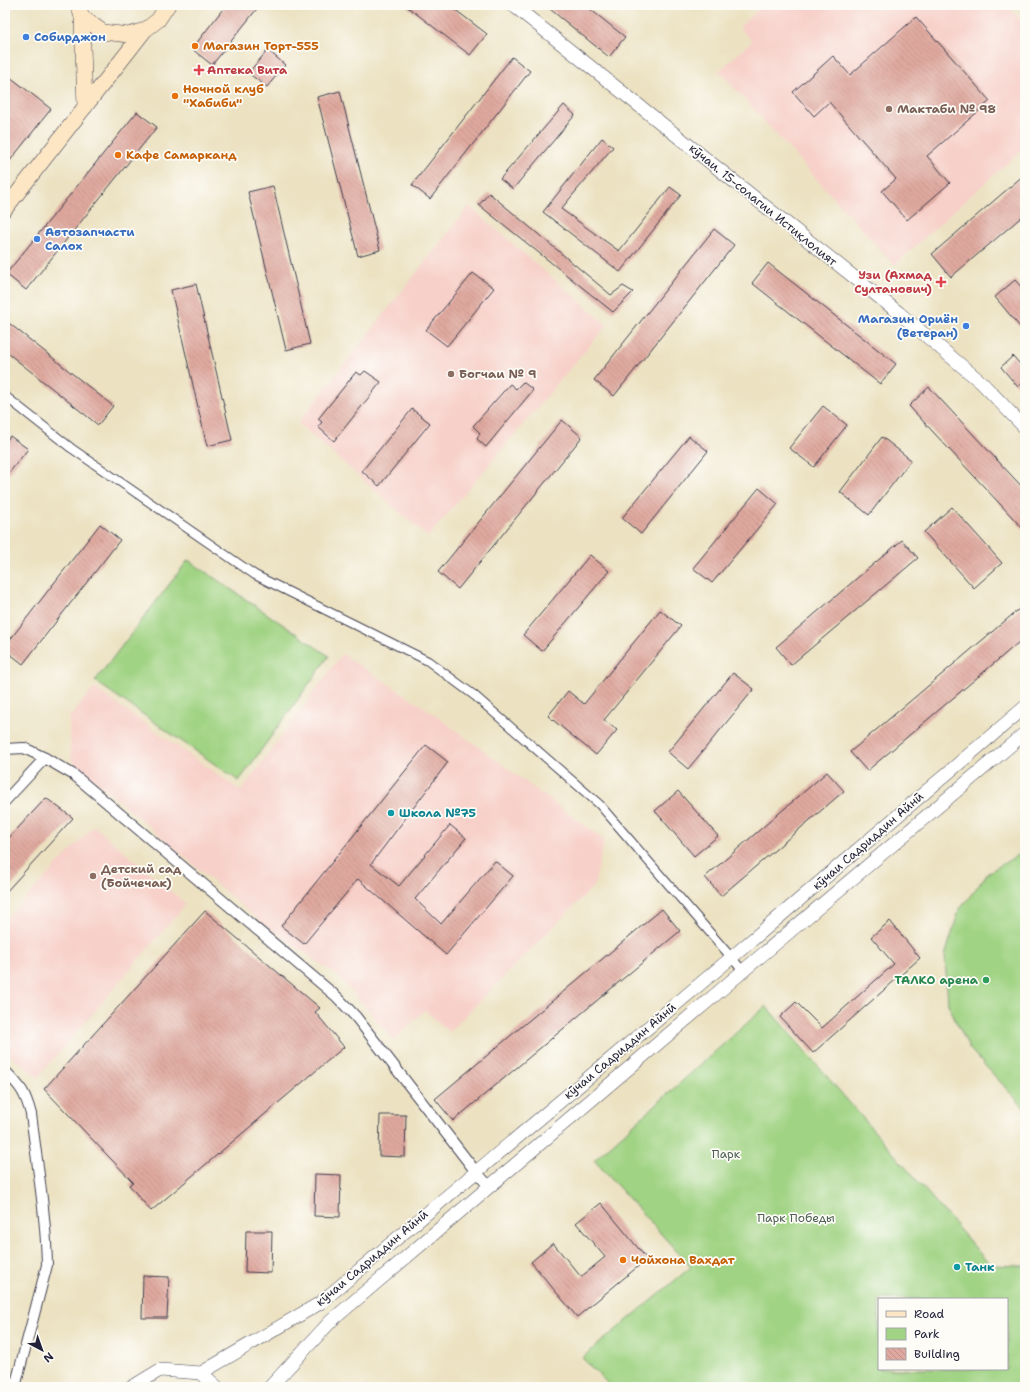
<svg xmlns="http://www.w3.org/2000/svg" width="1030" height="1392" font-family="'Shantell Sans',sans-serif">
<defs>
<pattern id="building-back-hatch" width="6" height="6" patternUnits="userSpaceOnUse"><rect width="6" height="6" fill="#dfa89e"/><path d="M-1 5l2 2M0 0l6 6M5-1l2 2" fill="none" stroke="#bf9089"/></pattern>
</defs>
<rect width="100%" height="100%" fill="#fdfcf7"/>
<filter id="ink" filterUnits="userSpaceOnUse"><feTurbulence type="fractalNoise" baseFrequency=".025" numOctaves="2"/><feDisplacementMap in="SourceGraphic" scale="8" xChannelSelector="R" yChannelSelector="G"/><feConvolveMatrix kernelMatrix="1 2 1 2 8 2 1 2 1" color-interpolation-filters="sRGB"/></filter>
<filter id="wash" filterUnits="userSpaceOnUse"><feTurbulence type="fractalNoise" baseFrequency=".012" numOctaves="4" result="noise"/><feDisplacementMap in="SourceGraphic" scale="16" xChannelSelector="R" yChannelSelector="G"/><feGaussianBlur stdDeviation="0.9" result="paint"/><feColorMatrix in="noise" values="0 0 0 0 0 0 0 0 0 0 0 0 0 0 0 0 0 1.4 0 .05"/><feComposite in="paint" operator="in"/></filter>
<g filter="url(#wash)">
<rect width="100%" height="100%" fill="#ece2c2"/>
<g fill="#f7d0c9">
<polygon points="763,5 1007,5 1025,25 1025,147 894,265 719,71 752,41 739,27"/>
<polygon points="469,206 607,325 428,537 298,423"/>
<polygon points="342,654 430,711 604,840 594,886 449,1032 425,1010 394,1040 339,977 262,923 71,760 69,718 94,688 241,791"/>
<polygon points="94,826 186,904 38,1077 5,1052 5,920"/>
</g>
<g fill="#a0d383" stroke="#617a5f" fill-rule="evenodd">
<polygon points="188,560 329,656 239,781 95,681"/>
<polygon points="1025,851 1025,1109 969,1048 948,1004 945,956 959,910 989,872"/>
<path d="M 766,1006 L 990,1265 L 1025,1266 L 1025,1387 L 611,1387 L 582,1358 L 691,1267 L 594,1160 ZM 879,1299 L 1007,1299 L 1007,1369 L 879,1369 Z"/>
</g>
<g id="blocks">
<g fill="url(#building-back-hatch)">
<polygon points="226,5 260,5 212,65 192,49"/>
<polygon points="405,5 449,5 487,34 470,55"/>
<polygon points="545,5 585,5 625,37 609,57"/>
<polygon points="916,17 990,101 927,156 950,183 907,220 882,191 896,179 829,102 814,116 793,92 833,56 850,75"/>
<polygon points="268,50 285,65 267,87 248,73"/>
<polygon points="512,57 530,71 430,199 412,185"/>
<polygon points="5,73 51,109 5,167"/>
<polygon points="340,91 380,250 358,256 317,97"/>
<polygon points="564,105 575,115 513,189 500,179"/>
<polygon points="137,112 157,127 26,290 6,274"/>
<polygon points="602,138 613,147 561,209 619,251 670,187 681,195 620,272 543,212"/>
<polygon points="1025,174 1025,214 951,277 932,254"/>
<polygon points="273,186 310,344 286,350 248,192"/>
<polygon points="489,193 611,295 623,286 633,292 613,312 479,205"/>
<polygon points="714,229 734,245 614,396 594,380"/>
<polygon points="768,263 896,364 880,384 752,283"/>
<polygon points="473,273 494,288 447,346 426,330"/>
<polygon points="1015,280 1025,291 1025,333 995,297"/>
<polygon points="196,284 232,440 207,446 171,290"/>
<polygon points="5,320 113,406 98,425 5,351"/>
<polygon points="1013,356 1025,370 1025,381 1018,387 1001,367"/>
<polygon points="365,371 381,382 334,441 318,427 322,422 318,419 356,372 361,375"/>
<polygon points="523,382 533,390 486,447 477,439 480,433 473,426 510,384 516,389"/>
<polygon points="929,387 1025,490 1025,531 909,406"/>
<polygon points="823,406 847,425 814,467 789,448"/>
<polygon points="412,409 430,423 379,486 362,471"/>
<polygon points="562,420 582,437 458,589 438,572"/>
<polygon points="10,436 28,449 5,478 5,443"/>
<polygon points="689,436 708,451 641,534 622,518"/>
<polygon points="882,437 911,460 869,515 840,492"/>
<polygon points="759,488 778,504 712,583 693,568"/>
<polygon points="952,507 1002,563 974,588 924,532"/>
<polygon points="100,524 120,540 23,664 5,650 5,646"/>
<polygon points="902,540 918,558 791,665 776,647"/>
<polygon points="590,555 609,571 542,651 523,635"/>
<polygon points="1025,604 1025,637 867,771 850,752"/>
<polygon points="660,610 681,626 604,720 617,730 596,755 548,716 568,691 584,704"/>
<polygon points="733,673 754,689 688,769 668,752"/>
<polygon points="426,745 448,762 371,864 399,886 450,825 466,838 415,899 441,924 495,861 513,876 446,955 358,879 304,944 281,926"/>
<polygon points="827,772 844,791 721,896 705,877"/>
<polygon points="678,791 718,836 694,856 655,811"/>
<polygon points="46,798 73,818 5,893 5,842"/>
<polygon points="662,909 680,931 453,1121 435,1099"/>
<polygon points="205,911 320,1008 315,1012 344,1047 151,1211 129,1185 133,1182 44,1089"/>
<polygon points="890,921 920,958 813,1053 780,1017 796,1002 822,1028 894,964 871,937"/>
<polygon points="380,1115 406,1115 405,1157 379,1156"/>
<polygon points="315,1174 341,1175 340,1217 314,1216"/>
<polygon points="601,1203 647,1259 577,1317 531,1262 553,1243 581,1277 605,1257 576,1223"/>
<polygon points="246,1231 272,1231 271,1273 245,1272"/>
<polygon points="143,1276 169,1277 167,1318 142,1318"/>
</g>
</g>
</g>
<g filter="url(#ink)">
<use href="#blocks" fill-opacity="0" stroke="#403f4f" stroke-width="1"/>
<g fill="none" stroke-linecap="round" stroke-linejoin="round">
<g stroke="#403f4f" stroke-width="10">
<polyline id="pedestrian" points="5,396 71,448 255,575 428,661 475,696 599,804 743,971"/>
</g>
<g stroke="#403f4f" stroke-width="12">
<g id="minor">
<polyline points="5,749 24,748 45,758 74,775 337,997 356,1017 476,1172 490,1187"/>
<polyline points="5,801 45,758"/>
<path d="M 5,1071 C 21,1087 25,1092 31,1114 C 37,1164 46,1215 47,1265 L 15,1387"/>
</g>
</g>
<g stroke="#403f4f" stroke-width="14">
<g id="tertiary">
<polyline points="513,5 899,313 982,383 1025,428"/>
<polyline points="201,1373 320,1303 731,958 1025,707"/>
<polyline points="132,1387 160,1370 201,1373 217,1387"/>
<polyline points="270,1387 331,1321 715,995 743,971 1025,733"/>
</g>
</g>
<g stroke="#403f4f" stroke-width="16">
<g id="secondary">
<polyline points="78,5 82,17 103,32 129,35 145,30 158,20 168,5"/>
<polyline points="82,17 85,107"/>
<polyline points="5,209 145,30"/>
</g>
</g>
<use href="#pedestrian" stroke="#fff" stroke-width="8"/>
<use href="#minor" stroke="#fff" stroke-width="10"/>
<use href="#tertiary" stroke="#fff" stroke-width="13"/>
<use href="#secondary" stroke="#fce6c4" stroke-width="15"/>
</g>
</g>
<g fill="#3f7fe0" stroke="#fdfcf7" stroke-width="1.5">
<circle cx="26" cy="37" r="4"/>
<circle cx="37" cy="239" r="4"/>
<circle cx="966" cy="326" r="4"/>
</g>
<g fill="#e8710a" stroke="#fdfcf7" stroke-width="1.5">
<circle cx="195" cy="46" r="4"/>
<circle cx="175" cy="96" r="4"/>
<circle cx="118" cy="155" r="4"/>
<circle cx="623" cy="1260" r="4"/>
</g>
<g fill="#e0444e" stroke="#fdfcf7" stroke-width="1.5">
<path d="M197 64h4v4h4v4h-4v4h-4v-4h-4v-4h4z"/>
<path d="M939 276h4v4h4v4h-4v4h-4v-4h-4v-4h4z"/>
</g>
<g fill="#8d6e63" stroke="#fdfcf7" stroke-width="1.5">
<circle cx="889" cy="109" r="4"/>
<circle cx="451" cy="374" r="4"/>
<circle cx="93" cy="876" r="4"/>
</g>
<g fill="#0f9aa8" stroke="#fdfcf7" stroke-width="1.5">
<circle cx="391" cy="813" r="4"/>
<circle cx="957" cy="1267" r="4"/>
</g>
<circle fill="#2e9e5b" stroke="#fdfcf7" stroke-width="1.5" cx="986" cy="980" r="4"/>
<g text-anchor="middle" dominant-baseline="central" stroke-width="3.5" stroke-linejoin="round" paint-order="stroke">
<g font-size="12" font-weight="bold" fill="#366cbe" stroke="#fdfcf7" text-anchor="start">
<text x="34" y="37">Собирджон</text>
<text x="45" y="232">Автозапчасти<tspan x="45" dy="14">Салох</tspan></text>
<text x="958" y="319" text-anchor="end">Магазин Ориён<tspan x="958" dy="14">(Ветеран)</tspan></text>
</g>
<g font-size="12" font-weight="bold" fill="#c56008" stroke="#fdfcf7" text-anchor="start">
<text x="203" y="46">Магазин Торт-555</text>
<text x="183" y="89">Ночной клуб<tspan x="183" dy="14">"Хабиби"</tspan></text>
<text x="126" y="155">Кафе Самарканд</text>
<text x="631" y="1260">Чойхона Вахдат</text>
</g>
<g font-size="12" font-weight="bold" fill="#be3a42" stroke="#fdfcf7" text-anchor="start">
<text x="207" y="70">Аптека Вита</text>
<text x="932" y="275" text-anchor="end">Узи (Ахмад<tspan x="932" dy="14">Султанович)</tspan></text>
</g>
<g font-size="12" font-weight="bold" fill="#785e54" stroke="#fdfcf7" text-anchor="start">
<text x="897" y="109">Мактаби № 98</text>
<text x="459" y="374">Богчаи № 9</text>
<text x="101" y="869">Детский сад<tspan x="101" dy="14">(Бойчечак)</tspan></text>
</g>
<g font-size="12" fill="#22223b" stroke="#fdfcf7">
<text transform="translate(763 205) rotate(39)">кӯчаи. 15-солагии Истиқлолият</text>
<text transform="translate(868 841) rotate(-41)">кӯчаи Садриддин Айнӣ</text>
<text transform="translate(620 1051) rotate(-40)">кӯчаи Садриддин Айнӣ</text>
<text transform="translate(372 1258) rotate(-40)">кӯчаи Садриддин Айнӣ</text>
</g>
<g font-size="12" font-weight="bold" fill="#0d838f" stroke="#fdfcf7" text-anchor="start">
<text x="399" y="813">Школа №75</text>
<text x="965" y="1267">Танк</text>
</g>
<g font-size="12" font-weight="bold" fill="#27864d" stroke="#fdfcf7" text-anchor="end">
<text x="978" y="980">ТАЛКО арена</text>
</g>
<g font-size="12" fill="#4e6054" stroke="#fdfcf7">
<text x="726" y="1154">Парк</text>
<text x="796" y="1218">Парк Победы</text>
</g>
</g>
<rect width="1030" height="1392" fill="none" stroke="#fdfcf7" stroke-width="20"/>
<rect x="878" y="1298" width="130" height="72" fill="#fdfcf7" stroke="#a5a5ac"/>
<rect x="886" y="1311" width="20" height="6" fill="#fce6c4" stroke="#a5a5ac"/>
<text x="914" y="1318" font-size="12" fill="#22223b">Road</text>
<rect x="886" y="1328" width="20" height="12" fill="#a0d383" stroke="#a5a5ac"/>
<text x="914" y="1338" font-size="12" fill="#22223b">Park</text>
<rect x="886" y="1348" width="20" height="12" fill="url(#building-back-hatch)" stroke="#a5a5ac"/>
<text x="914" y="1358" font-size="12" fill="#22223b">Building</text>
<g transform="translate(42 1350) rotate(139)" stroke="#fdfcf7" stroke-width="3" paint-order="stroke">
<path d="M0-3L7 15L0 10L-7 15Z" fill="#22223b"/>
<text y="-6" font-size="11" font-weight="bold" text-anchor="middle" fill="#22223b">N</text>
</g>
</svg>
